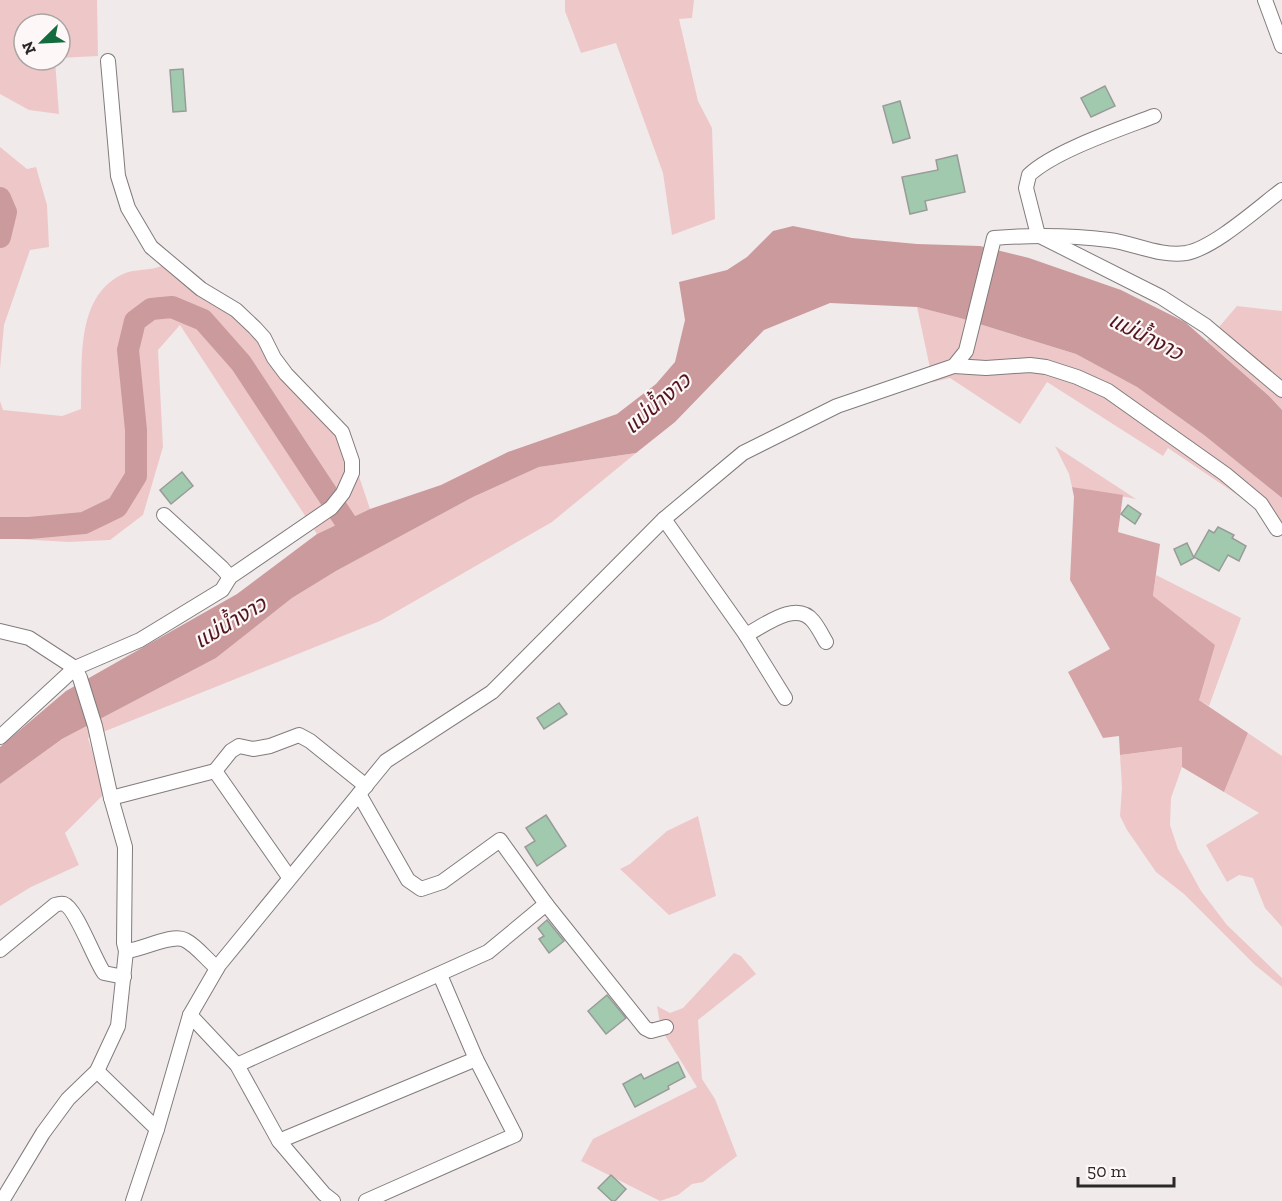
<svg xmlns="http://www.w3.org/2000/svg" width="1282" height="1201" font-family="'Zilla Slab','Noto Sans Thai',serif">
<rect width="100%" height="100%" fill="#f1eaea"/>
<g fill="#eec8c9">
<polygon points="0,0 97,0 98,56 60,58 60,24 24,24 24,60 55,60 59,114 29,110 0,94"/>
<polygon points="565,0 694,0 692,18 679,19 698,101 712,128 715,219 672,235 663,173 616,43 581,53 565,11"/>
<polygon points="0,147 27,169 36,167 47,205 49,247 30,250 4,325 0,369"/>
<path d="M 171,257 L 207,288 L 341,423 L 370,509 L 317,534 L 180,325 L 158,350 L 163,447 L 143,515 L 110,540 L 69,542 L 0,538 L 0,401 L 3,410 L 62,416 L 81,409 C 83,365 74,299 121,275 C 134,268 152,271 161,266 C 164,264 168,260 171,257 Z"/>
<polygon points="1237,306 1282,311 1282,410 1269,396 1207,341"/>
<polygon points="917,307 960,318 1076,354 1137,387 1204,435 1282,498 1282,525 1168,448 1163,456 1047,382 1020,424 950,378 933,382"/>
<polygon points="1055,446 1136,499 1072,487 1069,474"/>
<polygon points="636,453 552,522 380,621 88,738 105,793 65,833 79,865 31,887 0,906 0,784 62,739 216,658 292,598 336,571 473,497 539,467"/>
<polygon points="1156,575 1241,618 1209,706 1199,700 1153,596"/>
<polygon points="1248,733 1282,756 1282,927 1265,908 1253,878 1239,875 1227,882 1206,845 1259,813 1224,792"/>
<polygon points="1182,747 1182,767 1171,798 1170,825 1178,849 1201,891 1227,925 1282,978 1282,987 1255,965 1184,894 1156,872 1127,830 1120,816 1122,788 1120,755"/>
<polygon points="698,816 716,896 669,915 620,869 630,864 667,831"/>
<polygon points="734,953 741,956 756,974 698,1020 702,1079 715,1099 737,1156 703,1182 692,1184 678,1195 660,1201 581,1161 593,1139 697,1087 661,1029 657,1006 670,1013 683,1008"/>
</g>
<polygon fill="#d5a4a6" points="1072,487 1123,495 1118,532 1160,544 1153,596 1215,645 1199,700 1248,733 1224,792 1182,767 1182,747 1120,755 1119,736 1103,738 1068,672 1110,649 1070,580 1074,497"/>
<polygon fill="#ca9a9c" points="793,226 852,238 917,244 980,246 1029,258 1121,290 1185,322 1269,396 1282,410 1282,498 1204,435 1137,387 1076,354 960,318 917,307 830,303 764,330 675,422 636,453 539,467 473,497 336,571 292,598 216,658 62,739 0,784 0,747 66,691 237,594 317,534 370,509 441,485 508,452 617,414 656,384 675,362 685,320 679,282 727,270 747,257 773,231"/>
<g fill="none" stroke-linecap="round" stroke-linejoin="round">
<g stroke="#ca9a9c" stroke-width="22">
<polyline points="0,198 6,212 0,237"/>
<polyline points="0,528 29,528 84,523 117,507 136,476 136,430 128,350 135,321 151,309 172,307 203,320 241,363 357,539"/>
</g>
</g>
<g fill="#a1c9ad" stroke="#979c99" stroke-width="1.5">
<polygon points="183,69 186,111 173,112 170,70"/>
<polygon points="1105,86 1115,106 1091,117 1081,98"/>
<polygon points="900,101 910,138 893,143 883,106"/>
<polygon points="957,155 965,192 925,201 927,210 910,214 902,177 938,170 936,160"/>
<polygon points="182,472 193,486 171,504 160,490"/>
<polygon points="1128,505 1141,514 1135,524 1121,514"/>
<polygon points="1218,527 1234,535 1232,538 1246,546 1239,561 1228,555 1219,571 1194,557 1209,530 1214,533"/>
<polygon points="1187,543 1194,558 1181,565 1174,549"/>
<polygon points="559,703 567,714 544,729 537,718"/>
<polygon points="546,815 566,846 537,866 525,847 535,841 526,828"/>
<polygon points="547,920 564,941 549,953 539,939 544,936 538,928"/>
<polygon points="607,995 626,1018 606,1034 588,1011"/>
<polygon points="678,1062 685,1077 668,1086 669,1089 635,1107 623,1084 641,1074 644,1079"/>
<polygon points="611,1175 626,1189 615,1201 612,1201 598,1188"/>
</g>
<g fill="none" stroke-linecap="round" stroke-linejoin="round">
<g stroke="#827c7c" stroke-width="16">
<g id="minor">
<polyline points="1265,0 1282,46"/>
<path d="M 1154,116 C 1120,129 1054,151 1029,175 L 1026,188 L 1038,235 L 1161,297 L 1206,326 L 1282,390"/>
<polyline points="954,366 986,368 1030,365 1046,367 1077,377 1108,391 1225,474 1261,504 1277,529"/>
<polyline points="164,515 222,568 230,577"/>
<polyline points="664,519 746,635 785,698"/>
<polyline points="0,631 29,638 75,668 80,678 95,726 111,798 125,847 124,943 126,951 118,1026 97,1071 68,1099 43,1133 2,1201"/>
<path d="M 746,635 C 765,625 796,600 813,621 C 818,627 822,635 826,642"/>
<polyline points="0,737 75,668 140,640 222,590 230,577 331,508 343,493 352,473 352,461 342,432 286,374 274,358 264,338 255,328 236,310 201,289 151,247 128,208 118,176 108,61"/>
<polyline points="359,794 408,880 421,889 442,882 500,840 546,904 645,1028 651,1031 666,1027"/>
<polyline points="111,798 215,771"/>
<polyline points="289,877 215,771 231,751 239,746 253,749 270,746 299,735 310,741 366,786"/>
<path d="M 0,950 L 55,905 C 58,904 61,903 64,904 C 76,908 95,961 104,973 L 124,977"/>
<path d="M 126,951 C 142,950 172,933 185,940 C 197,946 207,960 217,968"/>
<polyline points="190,1015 237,1065 279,1141 324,1194 333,1201"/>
<polyline points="237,1065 488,952 546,904"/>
<polyline points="97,1071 157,1129"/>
<polyline points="279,1141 476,1059"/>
<path d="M 133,1201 L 157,1129 L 190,1015 L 219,965 L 386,761 L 492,692 L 664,519 L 743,453 L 837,406 L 954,366 L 966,351 L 994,238 C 1032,235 1070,235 1109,240 C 1134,243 1160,257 1186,253 C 1214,248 1258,208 1282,190"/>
<polyline points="366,1201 515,1135 476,1059 440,975"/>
</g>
</g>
<use href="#minor" stroke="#fff" stroke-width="14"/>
</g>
<g text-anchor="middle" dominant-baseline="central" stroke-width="4.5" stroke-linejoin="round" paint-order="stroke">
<g font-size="22" font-style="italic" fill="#51161f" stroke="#fef7f7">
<text transform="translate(1146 336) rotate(27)">แม่น้ำงาว</text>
<text transform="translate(657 403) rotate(-41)">แม่น้ำงาว</text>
<text transform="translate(230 622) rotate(-31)">แม่น้ำงาว</text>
</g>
</g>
<g transform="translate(42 42) rotate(246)"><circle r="28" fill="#fef7f7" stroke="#aaa4a4" stroke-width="1.5"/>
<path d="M0-4.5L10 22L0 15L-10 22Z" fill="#146b3e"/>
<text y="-9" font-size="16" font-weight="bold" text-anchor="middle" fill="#2b2828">N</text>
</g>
<path d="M1078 1177v9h96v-9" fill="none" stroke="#2b2828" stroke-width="3"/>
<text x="1087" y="1177" font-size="18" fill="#2b2828" stroke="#fef7f7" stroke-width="4.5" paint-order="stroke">50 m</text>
</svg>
